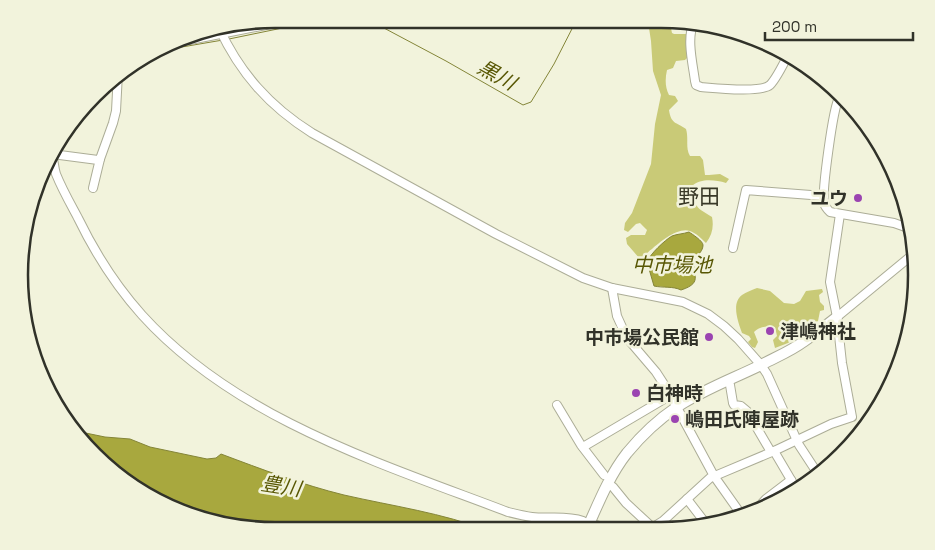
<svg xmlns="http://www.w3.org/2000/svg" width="935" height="550" font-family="'Space Grotesk','Noto Sans JP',sans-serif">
<rect width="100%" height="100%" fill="#f2f3dc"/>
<g fill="#c9ca77">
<path d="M 645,19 L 669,19 L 672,33 L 674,34 L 686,34 L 687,58 L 685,60 L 676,61 L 673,68 L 667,70 C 665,79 665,87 669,95 L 675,96 L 678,101 L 669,110 C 671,124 676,122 686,129 C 689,139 685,148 690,156 L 700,156 L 703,160 L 705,175 L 709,175 L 720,174 L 729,179 L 726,183 C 715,180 701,178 692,186 C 695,207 694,206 712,217 C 714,227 712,235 706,243 C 702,239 696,233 690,231 C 678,227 660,242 652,249 C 647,252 645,257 640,259 L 627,244 L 626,238 L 631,235 L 645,235 L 647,230 L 640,223 L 636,224 L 628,232 L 624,230 L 625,223 L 632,213 L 651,164 L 655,124 L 661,95 L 653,71 L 651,41 L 649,28 Z"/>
<path d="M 757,288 L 770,291 L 784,303 L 794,304 L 800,301 L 806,291 L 822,289 L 823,292 L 819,295 L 820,302 L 824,306 L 824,310 L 820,311 L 818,321 L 788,343 L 775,348 L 773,340 L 777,336 L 775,327 C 767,326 760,326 754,332 L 758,342 L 755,348 L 752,347 L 748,342 L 751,339 L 749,336 L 742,333 C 738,322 731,303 742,295 C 746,292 752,290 757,288 Z"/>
</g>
<g fill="#a8a83e" stroke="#848538">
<path d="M 689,232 C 692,234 703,241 703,245 C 703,251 698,254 696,259 C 689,273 706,282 681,290 C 673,286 663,288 654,286 L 647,262 C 650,254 665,240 672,236 C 677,234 683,234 689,232 Z"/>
<path d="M 71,430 L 105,437 L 130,439 L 150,447 L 207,459 L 216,458 L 221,454 C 261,469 303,485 344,495 C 392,506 443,513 489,531 L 258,531 L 192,518 L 133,488 Z"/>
</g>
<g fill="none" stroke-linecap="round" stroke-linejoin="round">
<g stroke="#848538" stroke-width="1">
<polyline points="367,19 446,61 523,105 531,102 554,64 577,19"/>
<polyline points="229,39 326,19"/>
<polyline points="166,47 176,48 223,40"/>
</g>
<g stroke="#acad97" stroke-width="10">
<g id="minor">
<path d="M 694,23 C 686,37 693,65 695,81 L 696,85 L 701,87 C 714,88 761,93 770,85 C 776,79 784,63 788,55"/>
<path d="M 219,28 C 240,73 269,106 312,133 L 496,234 L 583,278 L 612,288 L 683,302 L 708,314 L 724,326 L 738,339 L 761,365 L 767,374 L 799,445 L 818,474"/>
<polyline points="176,41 190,40 291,20 291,19"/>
<path d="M 839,98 C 833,108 822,190 824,203 C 825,207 827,209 830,212 L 894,223 L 911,229"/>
<polyline points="52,154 98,160 100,159 113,123 116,111 118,73"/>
<path d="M 52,155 C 54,161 54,168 56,174 C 62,189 70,203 78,218 C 95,253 116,286 142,315 C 236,419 382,464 508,512 C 516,514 524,516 532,517 C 549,519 566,515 583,521"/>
<polyline points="93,188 100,159"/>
<polyline points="733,248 746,190 824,196"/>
<polyline points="612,288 617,316 627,338 656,372 667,389 714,476 743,517"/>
<polyline points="837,317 911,256"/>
<polyline points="728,381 730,385 733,403 734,405 741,406 747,411 771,452"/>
<polyline points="557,405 581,445 604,475"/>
<polyline points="583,447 671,395"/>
<polyline points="774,451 797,490"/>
<polyline points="613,487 626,503 653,528"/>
<polyline points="687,499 707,525"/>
<polyline points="754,512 766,499 791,480"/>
<polyline points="596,525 613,531"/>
<polyline points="647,531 663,521 710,478 774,451 831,424 852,417 842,363 837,317 830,282 840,214"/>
</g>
</g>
<g stroke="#acad97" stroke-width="12">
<path id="major" d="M 586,531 C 598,504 609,476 627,453 C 641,436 659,419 677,407 C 704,389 735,378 763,364 C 776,357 791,351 803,342 C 815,334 826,326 837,317"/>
</g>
<use href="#minor" stroke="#fff" stroke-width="8"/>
<use href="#major" stroke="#fff" stroke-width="10"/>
</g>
<g fill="#9b44b1" stroke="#f2f3dc" stroke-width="2">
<circle cx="858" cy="198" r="5"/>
<circle cx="770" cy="331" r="5"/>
<circle cx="709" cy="337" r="5"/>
<circle cx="636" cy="393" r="5"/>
<circle cx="675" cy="419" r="5"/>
</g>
<g text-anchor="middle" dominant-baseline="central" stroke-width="5" stroke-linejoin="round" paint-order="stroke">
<g font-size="19" font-weight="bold" fill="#313229" stroke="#f2f3dc" text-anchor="start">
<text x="848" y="198" text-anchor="end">ユウ</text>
<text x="780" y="331">津嶋神社</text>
<text x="699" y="337" text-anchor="end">中市場公民館</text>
<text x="646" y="393">白神時</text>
<text x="685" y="419">嶋田氏陣屋跡</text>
</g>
<g font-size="20" font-style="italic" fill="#585704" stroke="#f2f3dc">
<text transform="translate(497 75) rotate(29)">黒川</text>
<text x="672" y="265">中市場池</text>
<text transform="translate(281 486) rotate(9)">豊川</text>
</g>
<g font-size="21" fill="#393927" stroke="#f2f3dc">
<text x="699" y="196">野田</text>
</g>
</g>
<path d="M0 0H935V550H0ZM275 28H661A247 247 0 0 1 908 275V275A247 247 0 0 1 661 522H275A247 247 0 0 1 28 275V275A247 247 0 0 1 275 28Z" fill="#f2f3dc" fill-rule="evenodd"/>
<path fill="none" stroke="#313229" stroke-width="2.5" d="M275 28H661A247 247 0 0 1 908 275V275A247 247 0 0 1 661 522H275A247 247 0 0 1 28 275V275A247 247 0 0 1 275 28Z"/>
<path d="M765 32v8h148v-8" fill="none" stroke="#313229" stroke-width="2.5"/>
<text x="772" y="32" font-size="15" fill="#313229" stroke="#f2f3dc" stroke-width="4" paint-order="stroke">200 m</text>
</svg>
